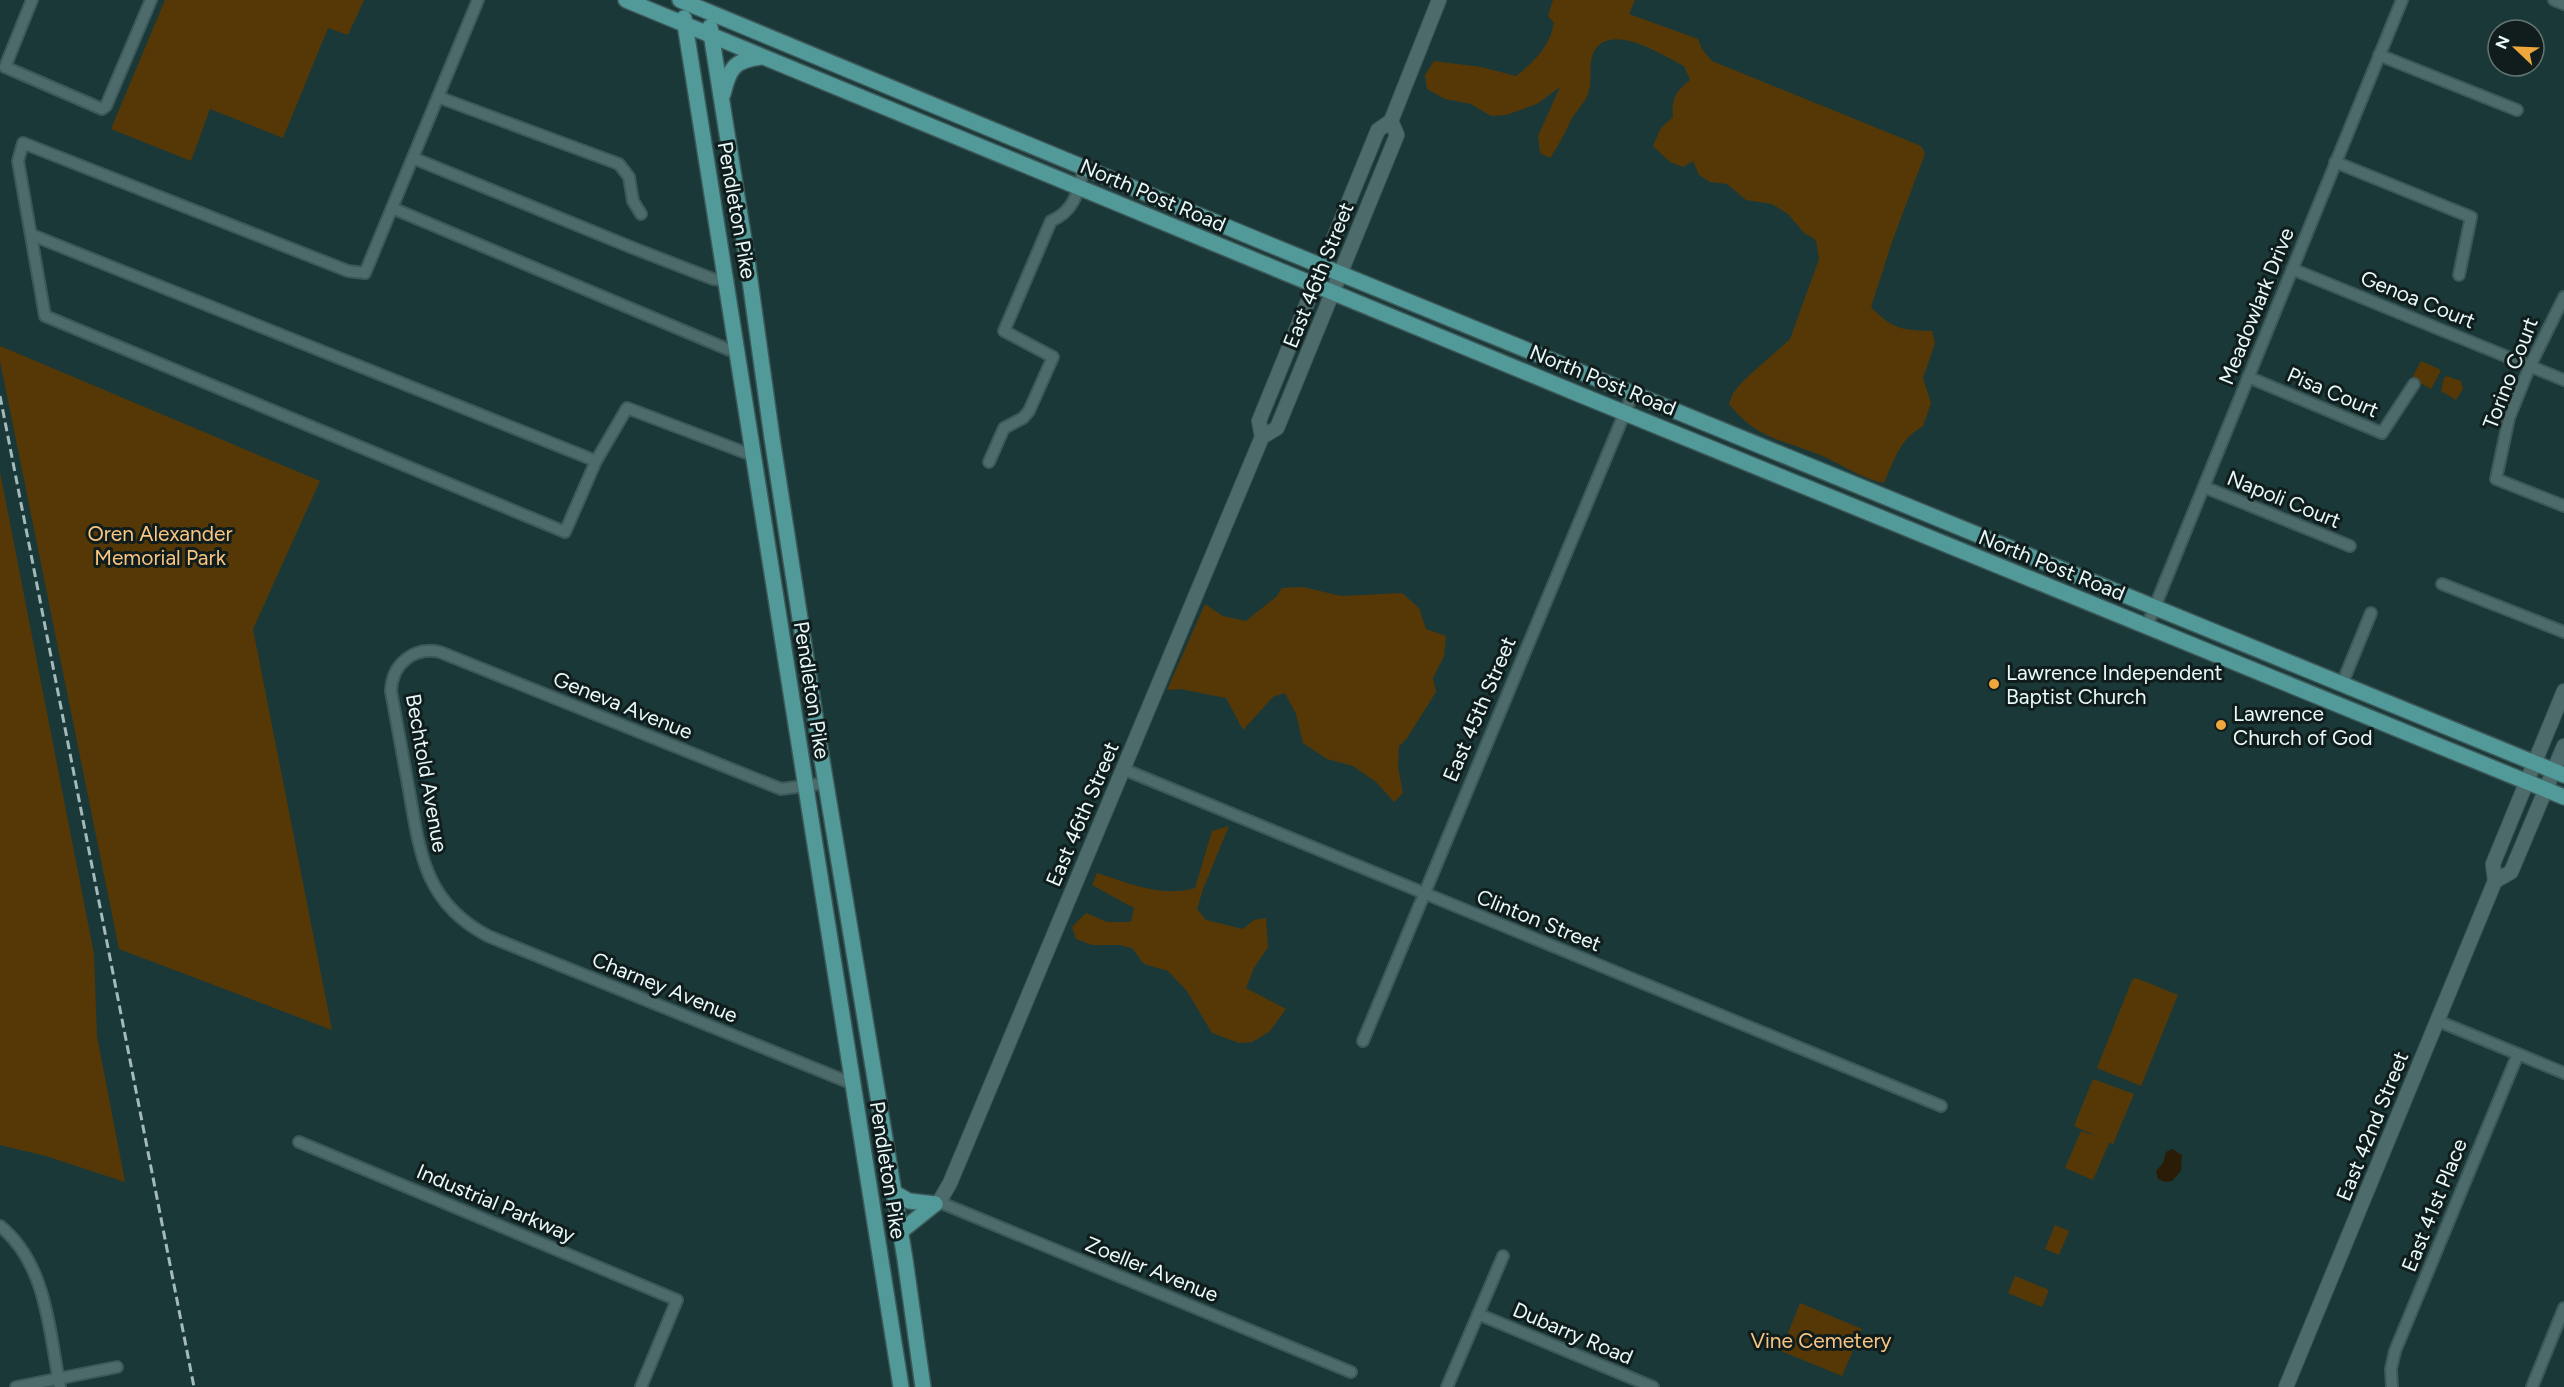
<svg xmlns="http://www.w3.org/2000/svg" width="2564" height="1387" font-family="Figtree,sans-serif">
<rect width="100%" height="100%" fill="#1a3838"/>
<g fill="#563807">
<polygon points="165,0 364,0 348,35 328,28 283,138 210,109 191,161 111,129"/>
<path d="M 1553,0 L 1635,0 L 1629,14 L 1698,39 L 1702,49 L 1712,61 L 1921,146 L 1925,154 L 1892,242 L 1871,307 C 1893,330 1902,330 1932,331 L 1935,343 L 1923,378 L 1931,403 L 1923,426 C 1899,440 1895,459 1884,483 C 1863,479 1848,468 1829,459 C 1788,440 1759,442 1729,404 L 1733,393 L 1743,381 L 1790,339 L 1819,259 L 1816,240 L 1804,233 L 1788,214 L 1772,204 L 1746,200 L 1727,184 L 1710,182 L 1699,175 L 1693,161 L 1683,167 L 1670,162 L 1653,146 L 1661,128 L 1673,117 C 1671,100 1676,91 1690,80 L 1684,66 C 1663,56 1610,20 1593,53 C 1588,65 1593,82 1588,94 C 1584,104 1575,112 1570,122 C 1564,135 1558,146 1550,158 L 1540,153 L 1538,136 L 1560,87 L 1537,104 L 1506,115 L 1491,116 L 1471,104 L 1445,99 L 1427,89 L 1425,75 L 1434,61 L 1481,67 L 1516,76 C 1534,62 1550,46 1554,23 L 1548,16 Z"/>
<polygon points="0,346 320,481 253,629 332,1030 119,949 0,361"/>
<polygon points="2421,361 2441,370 2431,389 2412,378"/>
<polygon points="2447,376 2461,381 2463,389 2456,400 2441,391 2444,378"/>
<polygon points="0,472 94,954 97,1036 125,1182 46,1156 0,1145"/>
<polygon points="1303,587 1341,596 1402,593 1419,608 1426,629 1446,636 1444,656 1433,678 1436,692 1407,738 1399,746 1398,768 1403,793 1394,802 1376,782 1353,766 1327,759 1303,743 1296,714 1285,693 1273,697 1243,730 1226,698 1180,689 1167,690 1205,604 1223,616 1246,621 1277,596 1282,588"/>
<path d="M 1229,826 L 1203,889 L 1197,909 L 1206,920 L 1243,929 L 1254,920 L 1266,918 L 1268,947 L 1254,968 L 1246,988 L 1286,1009 L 1269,1032 L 1252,1042 L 1239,1043 L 1212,1033 L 1187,991 L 1168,971 L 1144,964 L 1132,948 L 1120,945 L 1092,945 L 1076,939 L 1072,927 L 1086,913 L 1107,922 L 1131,922 L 1134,908 L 1092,885 L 1097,873 C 1129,883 1161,898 1195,888 L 1212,831 Z"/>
<polygon points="2136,978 2178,995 2141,1086 2097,1068 2132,980"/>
<polygon points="2093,1079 2134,1094 2113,1144 2109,1143 2093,1180 2065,1168 2081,1131 2098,1137 2074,1126"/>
<polygon points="2055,1225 2069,1231 2059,1255 2045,1249"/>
<polygon points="2015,1276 2049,1290 2042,1307 2008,1293"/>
<polygon points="1800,1303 1862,1329 1842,1376 1781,1351"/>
</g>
<polygon fill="#2b1c08" points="2172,1149 2182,1155 2181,1171 2172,1181 2165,1182 2158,1179 2156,1171 2163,1163 2166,1152"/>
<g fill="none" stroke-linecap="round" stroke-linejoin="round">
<g stroke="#3d5858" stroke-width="14">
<g id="street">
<polyline points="32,0 5,67 102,109 106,106 151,0"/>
<polyline points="478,0 365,273 348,271 23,143 18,161 45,316 565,532 596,461 627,408 754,456"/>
<polyline points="2554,0 2564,4"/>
<polyline points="2379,55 2517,110"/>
<polyline points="438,97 619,164 629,177 633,201 641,214"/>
<polyline points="413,158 633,248 713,279 728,281"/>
<polyline points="2335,162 2471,217 2459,275"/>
<polyline points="392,208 739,354"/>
<polyline points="32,235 596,461"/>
<polyline points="2292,269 2564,380"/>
<polyline points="2564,297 2530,366 2509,418 2496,479 2564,506"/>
<polyline points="2248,377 2382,433 2414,384"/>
<path d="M 989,462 L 1004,428 L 1023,418 L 1029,411 L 1053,357 L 1004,331 L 1051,221 C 1075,211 1078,191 1084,168"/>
<polyline points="2204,487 2350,546"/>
<polyline points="2442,584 2564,632"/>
<polyline points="2147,626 2402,0"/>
<polyline points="2342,684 2371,613"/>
<polyline points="1123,769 1941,1106"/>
<path d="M 826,783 L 781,789 L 440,652 C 414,646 392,664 391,691 C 397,724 403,757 409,790 C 420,854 425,903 488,936 L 853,1084"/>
<polyline points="2438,1021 2564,1073"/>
<polyline points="1363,1041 1633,393"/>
<polyline points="299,1142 677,1300 641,1387"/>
<polyline points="939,1202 1351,1372"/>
<path d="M 0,1226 C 47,1264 49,1331 60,1387"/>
<polyline points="1478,1314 1653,1387"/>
<polyline points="16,1387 117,1367"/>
<polyline points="1447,1387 1503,1256"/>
<polyline points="2392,1387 2391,1369 2395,1351 2518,1054"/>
<polyline points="2532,1387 2564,1308"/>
</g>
</g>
<g stroke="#3d5858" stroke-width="16">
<g id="secondary">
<polyline points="1262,437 1277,428 1397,135 1391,121"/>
<polyline points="2495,881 2511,872 2564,746"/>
<polyline points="935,1204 939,1202 950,1183 1262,437 1259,421 1378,130 1391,121 1439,0"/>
<polyline points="2286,1387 2495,881 2493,864 2564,691"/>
</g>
</g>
<g stroke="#3d5858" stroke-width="18">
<g id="primary">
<polyline points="626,0 1576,393 2564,797"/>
<polyline points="680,0 1268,244 2564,775"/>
<polyline points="684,18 901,1387"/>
<polyline points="710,27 747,259 772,438 820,748 905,1259 923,1387"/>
<path d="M 723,94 C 729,69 734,60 761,57"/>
<polyline points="893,1192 909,1201 935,1204"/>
<polyline points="900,1232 935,1204"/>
</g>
</g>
<use href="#street" stroke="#4c6b6a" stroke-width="10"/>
<use href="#secondary" stroke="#4c6b6a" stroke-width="14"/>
<use href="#primary" stroke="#529a99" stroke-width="15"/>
<polyline stroke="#a4b9b9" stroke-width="3" stroke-dasharray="9 4.5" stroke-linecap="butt" points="0,396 194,1387"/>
</g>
<g fill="#eea73c" stroke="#101d1c" stroke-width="2">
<circle cx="1994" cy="684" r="6"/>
<circle cx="2221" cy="725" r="6"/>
</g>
<g text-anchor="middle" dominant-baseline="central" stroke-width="6" stroke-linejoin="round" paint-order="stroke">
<g font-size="21" fill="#e8f9f9" stroke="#101d1c">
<text transform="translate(1153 195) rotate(23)">North Post Road</text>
<text transform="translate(737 210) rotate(80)">Pendleton Pike</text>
<text transform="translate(1318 275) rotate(-68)">East 46th Street</text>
<text transform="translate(2418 299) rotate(22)">Genoa Court</text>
<text transform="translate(2256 306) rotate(-68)">Meadowlark Drive</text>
<text transform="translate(2510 373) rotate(-69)">Torino Court</text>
<text transform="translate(1603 380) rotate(22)">North Post Road</text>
<text transform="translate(2333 392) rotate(23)">Pisa Court</text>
<text transform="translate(2284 499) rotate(22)">Napoli Court</text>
<text transform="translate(2052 565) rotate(22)">North Post Road</text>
<text transform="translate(812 690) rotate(81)">Pendleton Pike</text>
<text transform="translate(623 705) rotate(22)">Geneva Avenue</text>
<text transform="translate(1479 709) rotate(-67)">East 45th Street</text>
<text transform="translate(427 773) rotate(80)">Bechtold Avenue</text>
<text transform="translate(1082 814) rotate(-67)">East 46th Street</text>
<text transform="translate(1539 920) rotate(22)">Clinton Street</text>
<text transform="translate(665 987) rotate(22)">Charney Avenue</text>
<text transform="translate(2372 1126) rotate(-68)">East 42nd Street</text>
<text transform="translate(888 1170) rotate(81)">Pendleton Pike</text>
<text transform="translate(496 1203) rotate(23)">Industrial Parkway</text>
<text transform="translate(2434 1205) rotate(-68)">East 41st Place</text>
<text transform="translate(1152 1269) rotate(22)">Zoeller Avenue</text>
<text transform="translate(1573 1333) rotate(23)">Dubarry Road</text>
</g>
<g font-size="21" fill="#f8c582" stroke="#101d1c">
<text x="160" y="533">Oren Alexander<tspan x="160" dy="24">Memorial Park</tspan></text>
<text x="1821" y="1340">Vine Cemetery</text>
</g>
<g font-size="21" fill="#e8f9f9" stroke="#101d1c" text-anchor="start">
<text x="2006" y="672">Lawrence Independent<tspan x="2006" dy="24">Baptist Church</tspan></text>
<text x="2233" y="713">Lawrence<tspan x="2233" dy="24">Church of God</tspan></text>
</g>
</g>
<g transform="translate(2516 48) rotate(293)"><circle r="28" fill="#101d1c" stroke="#667574" stroke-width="1.5"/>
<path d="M0-4.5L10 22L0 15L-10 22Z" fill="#eea73c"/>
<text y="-9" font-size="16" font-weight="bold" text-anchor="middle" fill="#e8f9f9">N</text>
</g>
</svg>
